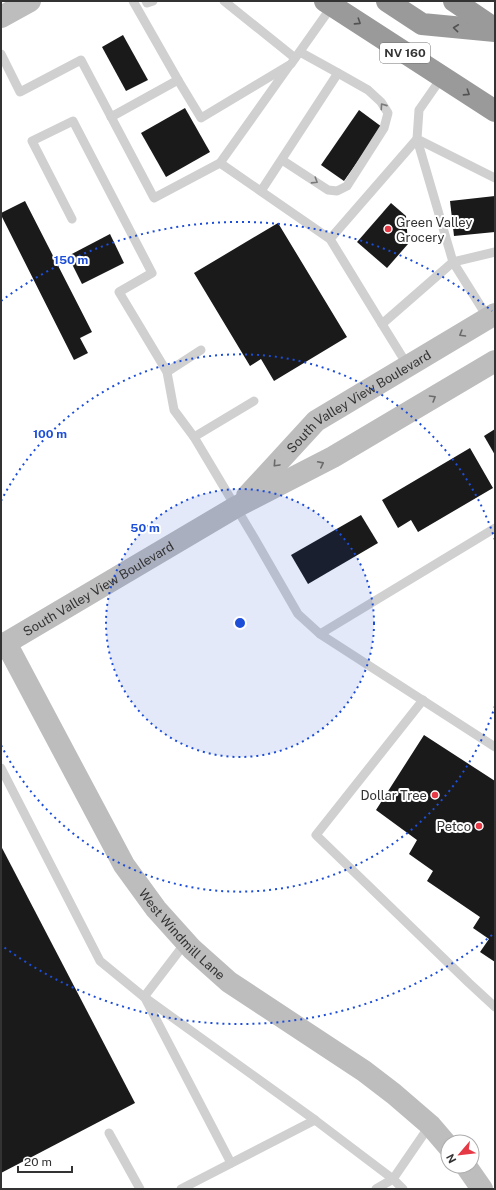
<svg xmlns="http://www.w3.org/2000/svg" width="496" height="1190" font-family="'Public Sans',sans-serif">
<rect width="100%" height="100%" fill="#fff"/>
<g fill="#1a1a1a">
<polygon points="123,35 148,80 126,91 102,47"/>
<polygon points="185,108 210,152 166,177 141,133"/>
<polygon points="359,110 382,127 344,181 321,165"/>
<polygon points="495,196 495,232 454,236 450,201"/>
<polygon points="25,201 92,332 80,338 88,353 74,360 1,215 1,213"/>
<polygon points="391,203 406,216 408,244 387,268 357,242"/>
<polygon points="278,223 347,337 274,381 261,359 250,366 194,273"/>
<polygon points="110,234 124,263 82,284 68,256"/>
<polygon points="495,429 495,455 484,436"/>
<polygon points="470,448 493,488 418,532 411,520 398,528 382,500"/>
<polygon points="361,515 378,543 308,584 291,555"/>
<polygon points="424,735 495,781 495,962 480,952 489,939 473,928 480,917 427,881 433,871 409,854 417,840 376,810"/>
<polygon points="1,846 135,1103 1,1173"/>
</g>
<g fill="none" stroke-linecap="round" stroke-linejoin="round">
<g stroke="#d0d0d0" stroke-width="9">
<polyline points="146,1 147,3 153,1"/>
<polyline points="224,1 295,58"/>
<polyline points="1,54 20,92 81,60 154,198 220,163 330,239 382,324"/>
<polyline points="442,77 419,110 417,139 495,178"/>
<polyline points="178,80 201,118 291,64 332,6"/>
<polyline points="111,117 178,80 133,1"/>
<polyline points="282,160 328,190 337,191 347,186 384,128 388,113 381,102 368,90 338,73 300,52"/>
<polyline points="220,163 289,66"/>
<polyline points="261,191 338,73"/>
<polyline points="72,219 32,141 73,121 152,273 119,292 167,372 174,410 194,437 256,541 298,614 320,634 495,747"/>
<polyline points="330,239 417,139 453,262 495,252"/>
<polyline points="408,366 382,324 453,262 488,318"/>
<polyline points="167,372 201,350"/>
<polyline points="194,437 254,401"/>
<polyline points="320,634 495,528"/>
<polyline points="423,700 316,835 469,983 495,1007"/>
<polyline points="1,768 100,961 144,997 186,942"/>
<polyline points="144,997 315,1120"/>
<polyline points="146,1000 231,1163"/>
<polyline points="109,1133 140,1189"/>
<polyline points="181,1189 315,1120 393,1179 430,1125"/>
<polyline points="376,1189 393,1179 403,1189"/>
</g>
<g stroke="#bdbdbd" stroke-width="22">
<polyline points="1,17 30,1"/>
<path id="s1" d="M 247,496 L 316,421 L 495,314"/>
<path id="s2" d="M 6,643 L 124,865 L 156,909 L 192,949 L 229,982 L 364,1071 L 394,1094 L 430,1125 L 448,1146"/>
<path id="s3" d="M 1,646 L 236,507 L 333,457 L 495,361"/>
<polyline points="466,1166 482,1189"/>
</g>
<g stroke="#9a9a9a" stroke-width="22">
<polyline points="325,1 495,111"/>
<polyline points="387,1 422,24 495,31"/>
<polyline points="454,1 495,29"/>
</g>
</g>
<defs><path id="oneway-chevron" d="M-2-3.5L2.5 0L-2 3.5" fill="none" stroke-width="1.6" stroke-linecap="round" stroke-linejoin="round"/></defs>
<g stroke="#525252">
<use href="#oneway-chevron" transform="translate(358 22) rotate(33)"/>
<use href="#oneway-chevron" transform="translate(456 28) rotate(-174)"/>
<use href="#oneway-chevron" transform="translate(467 93) rotate(33)"/>
</g>
<g stroke="#7a7a7a">
<use href="#oneway-chevron" transform="translate(383 106) rotate(-125)"/>
<use href="#oneway-chevron" transform="translate(315 181) rotate(32)"/>
</g>
<g stroke="#6a6a6a">
<use href="#oneway-chevron" transform="translate(462 334) rotate(149)"/>
<use href="#oneway-chevron" transform="translate(433 398) rotate(-31)"/>
<use href="#oneway-chevron" transform="translate(276 464) rotate(133)"/>
<use href="#oneway-chevron" transform="translate(321 464) rotate(-27)"/>
</g>
<circle cx="240" cy="623" r="134" fill="#1d4ed8" fill-opacity=".12"/>
<g fill="none" stroke="#1d4ed8" stroke-width="2" stroke-dasharray="2 4">
<circle cx="240" cy="623" r="134"/>
<path d="M495 706A268 268 0 0 1 1 745M1 501A268 268 0 0 1 495 540"/>
<path d="M492 935A401 401 0 0 1 1 945M1 301A401 401 0 0 1 492 311"/>
</g>
<g fill="#e63946" stroke="#fff" stroke-width="1.5">
<circle cx="388" cy="229" r="4"/>
<circle cx="435" cy="795" r="4"/>
<circle cx="479" cy="826" r="4"/>
</g>
<g text-anchor="middle" dominant-baseline="central" stroke-width="4" stroke-linejoin="round" paint-order="stroke">
<rect fill="#fff" stroke="#707070" stroke-width="1" x="380" y="43" width="50" height="20" rx="3"/>
<g font-size="12" font-weight="bold" fill="#333">
<text x="405" y="53">NV 160</text>
</g>
<g font-size="13" fill="#333" stroke="#fff" text-anchor="end">
<text x="396" y="222" text-anchor="start">Green Valley<tspan x="396" dy="15">Grocery</tspan></text>
<text x="427" y="795">Dollar Tree</text>
<text x="471" y="826">Petco</text>
</g>
<g font-size="13" fill="#333" stroke="#fff">
<text stroke="none"><textPath href="#s1" startOffset="148">South Valley View Boulevard</textPath></text>
<text stroke="none"><textPath href="#s3" startOffset="113">South Valley View Boulevard</textPath></text>
<text stroke="none"><textPath href="#s2" startOffset="342">West Windmill Lane</textPath></text>
</g>
</g>
<circle cx="240" cy="623" r="6" fill="#1d4ed8" stroke="#fff" stroke-width="2"/>
<g font-size="12" text-anchor="middle" font-weight="bold" fill="#1d4ed8" stroke="#fff" stroke-width="4" stroke-linejoin="round" paint-order="stroke">
<text x="71" y="264">150 m</text>
<text x="50" y="438">100 m</text>
<text x="145" y="532">50 m</text>
</g>
<rect width="496" height="1190" fill="none" stroke="#333333" stroke-width="4"/>
<g transform="translate(460 1154) rotate(242)"><circle r="19" fill="#ffffff" stroke="#adadad"/>
<path d="M0-3L7 15L0 10L-7 15Z" fill="#e63946"/>
<text y="-6" font-size="11" font-weight="bold" text-anchor="middle" fill="#333333">N</text>
</g>
<path d="M18 1166v6h54v-6" fill="none" stroke="#333333" stroke-width="2"/>
<text x="24" y="1166" font-size="12" fill="#333333" stroke="#ffffff" stroke-width="3" paint-order="stroke">20 m</text>
</svg>
